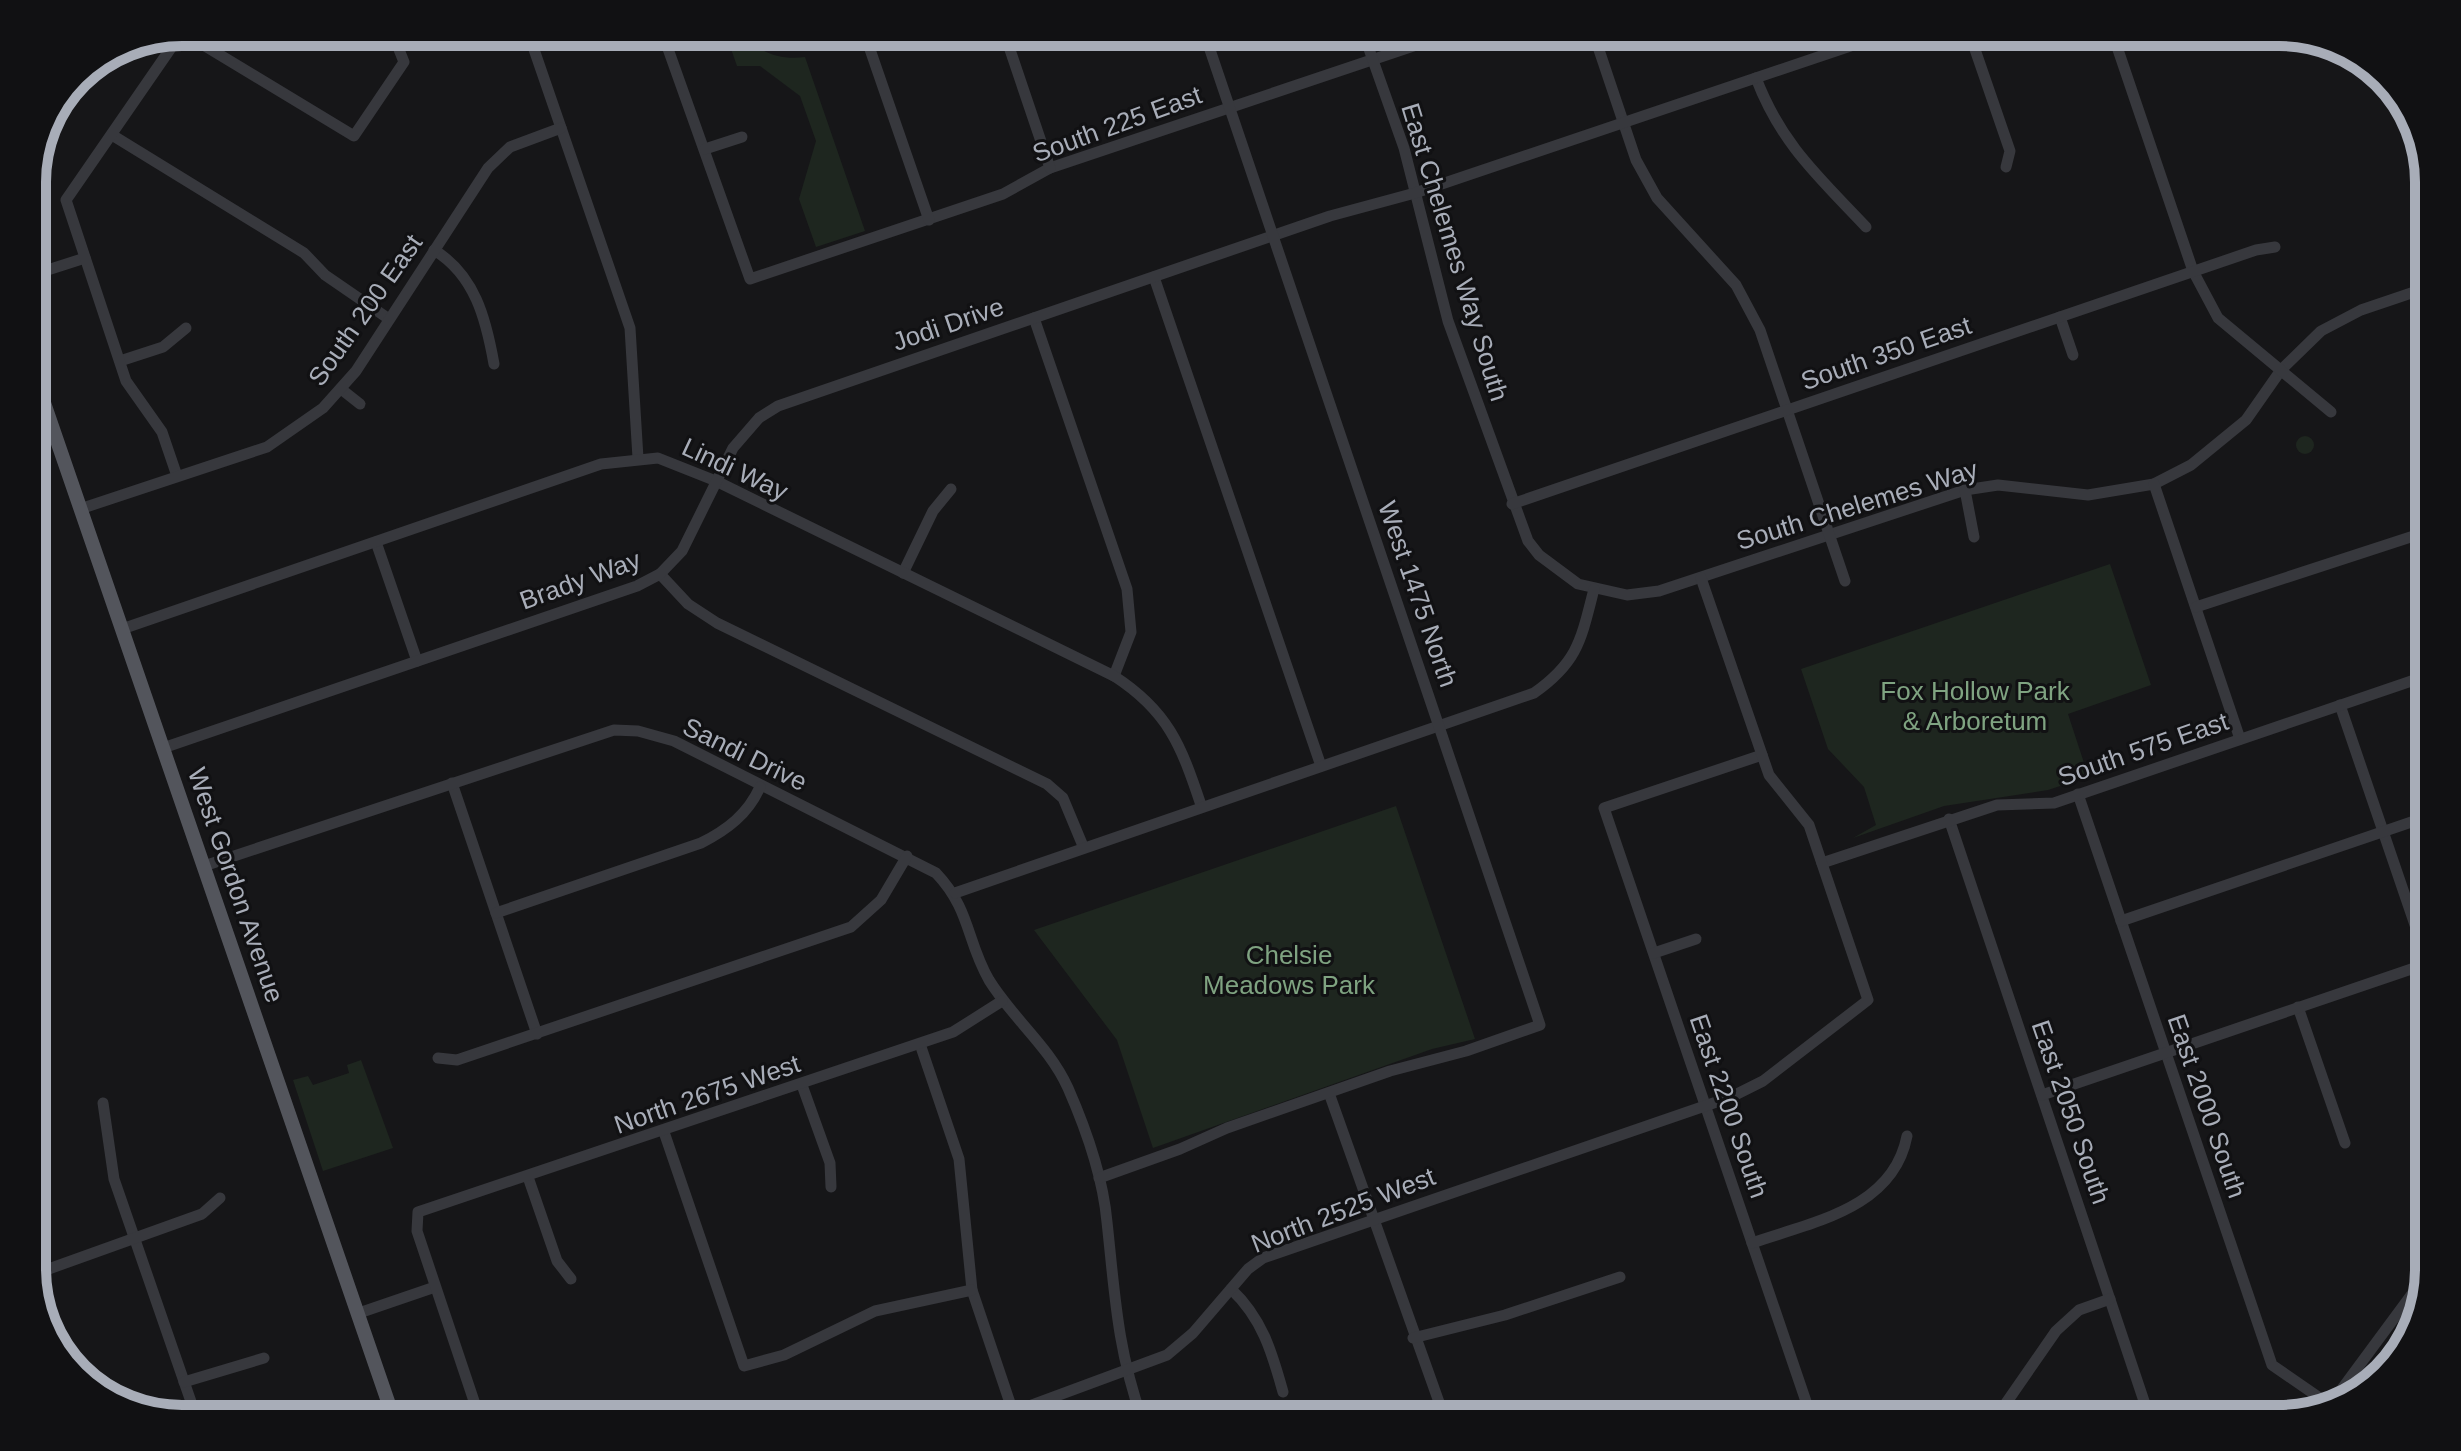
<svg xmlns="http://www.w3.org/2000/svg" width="2461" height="1451" font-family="Helvetica,sans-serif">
<rect width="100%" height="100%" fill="#161618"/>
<g fill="#1e261f">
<path d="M 725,32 L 744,32 C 758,54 781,60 805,57 L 865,231 L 816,247 L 799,199 L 816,141 L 800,96 L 760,66 L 737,66 Z"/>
<circle cx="2305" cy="445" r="9"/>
<polygon points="2110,564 2151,685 2068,714 2088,775 2102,772 2048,790 1944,806 1853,838 1876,825 1864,787 1828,749 1801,669"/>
<polygon points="1396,806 1475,1039 1432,1049 1153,1148 1117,1040 1034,930"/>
<polygon points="361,1060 393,1148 323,1171 293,1080 308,1076 313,1085 349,1073 347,1065"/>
</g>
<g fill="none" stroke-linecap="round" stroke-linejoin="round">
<g stroke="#37383d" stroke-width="11">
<polyline points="182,32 354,136 404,62 392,32"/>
<polyline points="528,32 630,328 638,458"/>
<polyline points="662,32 750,279 1003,194 1050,168 1455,32"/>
<polyline points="864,32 929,220"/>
<polyline points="1004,32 1050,168"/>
<polyline points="1363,32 1404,148 1448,321 1528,541 1539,555 1578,584 1627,595 1659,591 1965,490 1998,485 2088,495 2154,484 2191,465 2246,420 2281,370 2321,331 2361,310 2429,287"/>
<polyline points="1593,32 1636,160 1657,198 1736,285 1760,330 1845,581"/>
<polyline points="1969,32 2010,151 2006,167"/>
<polyline points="2112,32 2193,271 2218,318 2331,412"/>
<polyline points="1005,35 1017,32"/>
<path d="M 1756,78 C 1781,144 1819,177 1866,227"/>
<polyline points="112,135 304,253 325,275 389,319"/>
<polyline points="705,149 742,137"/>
<path d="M 434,250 C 475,275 486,319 494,364"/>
<polyline points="32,275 85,258"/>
<polyline points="1154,277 1321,766"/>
<polyline points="2060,317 2073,355"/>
<polyline points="1034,318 1127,589 1131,632 1114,676"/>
<polyline points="120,361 163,347 186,328"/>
<polyline points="341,389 360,404"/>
<polyline points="177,476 162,432 126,381 66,200 182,32"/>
<polyline points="2154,484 2240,739"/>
<polyline points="1965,490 1974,537"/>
<polyline points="1512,504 2256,250 2275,247"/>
<polyline points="80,509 267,447 323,408 356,371 488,168 510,147 561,128"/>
<polyline points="376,542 417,661"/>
<polyline points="903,573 933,511 951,489"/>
<polyline points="660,574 688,604 717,623 1047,784 1063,798 1083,846"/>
<polyline points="2196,607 2429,531"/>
<path d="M 122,629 L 601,464 L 658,458 L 716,481 L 1114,676 C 1168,711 1181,745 1201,805"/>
<polyline points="2340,705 2429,966"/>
<polyline points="163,748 637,586 660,574 682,551 733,448 759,418 778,406 1330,216 1415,193 1892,32"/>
<polyline points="1762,755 1604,808 1812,1419"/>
<polyline points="452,783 537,1034"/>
<polyline points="2078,794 2272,1365 2330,1405"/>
<polyline points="1949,819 2150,1419"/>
<polyline points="1822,863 1997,805 2054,803 2429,675"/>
<path d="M 204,866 L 614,730 L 638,731 L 674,741 L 936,873 C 971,910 966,940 989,980 C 1013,1019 1049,1046 1068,1088 C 1086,1129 1103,1178 1107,1222 C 1115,1295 1117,1348 1142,1419"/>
<path d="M 955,893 L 1534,693 C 1578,662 1581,640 1594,589"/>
<path d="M 496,913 L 701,843 C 727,830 748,814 760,787"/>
<polyline points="2121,921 2429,816"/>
<polyline points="1654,953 1696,939"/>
<polyline points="2298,1007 2345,1143"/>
<polyline points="920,1044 959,1159 972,1290 1013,1412"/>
<polyline points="438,1058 457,1060 851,927 881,900 907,856"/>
<polyline points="802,1085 830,1163 831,1187"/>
<polyline points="1329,1093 1445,1419"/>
<polyline points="2042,1095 2429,963"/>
<polyline points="103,1103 114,1179 197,1419"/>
<polyline points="664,1132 744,1366 784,1355 875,1311 972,1290"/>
<polyline points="528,1177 557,1261 571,1279"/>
<polyline points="1099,1178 1180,1149 1227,1128 1390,1071 1466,1051 1540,1025 1204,32"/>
<path d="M 1752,1243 C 1812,1222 1893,1209 1907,1136"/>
<polyline points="32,1275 202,1214 220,1198"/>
<path d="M 1231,1289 C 1262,1318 1272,1352 1283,1392"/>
<polyline points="359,1313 435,1287"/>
<polyline points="1413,1338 1505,1315 1620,1277"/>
<polyline points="184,1382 264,1358"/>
<polyline points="2330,1405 2429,1271"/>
<polyline points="480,1419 417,1231 418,1212 953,1032 1002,1001"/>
<polyline points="574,1419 615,1407"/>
<polyline points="994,1419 1167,1355 1193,1333 1248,1269 1263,1258 1731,1097 1763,1081 1868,1000 1809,825 1769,775 1701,578"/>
<polyline points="1630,1419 1663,1408"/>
<polyline points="1995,1419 2056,1331 2079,1310 2110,1299"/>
</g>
<polyline stroke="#53555c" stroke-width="14" points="32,368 394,1419"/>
</g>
<g text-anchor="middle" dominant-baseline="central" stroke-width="6" stroke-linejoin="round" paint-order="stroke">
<g font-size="26" fill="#a8adb8" stroke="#111113">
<text transform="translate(1117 124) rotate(-20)">South 225 East</text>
<text transform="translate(1455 252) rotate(73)">East Chelemes Way South</text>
<text transform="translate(365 310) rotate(-55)">South 200 East</text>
<text transform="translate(948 324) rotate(-19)">Jodi Drive</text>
<text transform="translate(1886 353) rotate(-19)">South 350 East</text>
<text transform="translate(735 469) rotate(25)">Lindi Way</text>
<text transform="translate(1857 505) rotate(-17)">South Chelemes Way</text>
<text transform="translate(580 580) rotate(-20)">Brady Way</text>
<text transform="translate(1418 594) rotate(71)">West 1475 North</text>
<text transform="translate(2143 749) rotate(-19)">South 575 East</text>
<text transform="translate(745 754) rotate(26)">Sandi Drive</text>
<text transform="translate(236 885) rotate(71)">West Gordon Avenue</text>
<text transform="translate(707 1094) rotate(-19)">North 2675 West</text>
<text transform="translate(1729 1106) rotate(71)">East 2200 South</text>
<text transform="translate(2207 1106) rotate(71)">East 2000 South</text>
<text transform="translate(2071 1112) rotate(71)">East 2050 South</text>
<text transform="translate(1343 1210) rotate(-21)">North 2525 West</text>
</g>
<g font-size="26" fill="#7fa381" stroke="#111113">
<text x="1975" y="691">Fox Hollow Park<tspan x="1975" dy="30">&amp; Arboretum</tspan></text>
<text x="1289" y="955">Chelsie<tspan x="1289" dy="30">Meadows Park</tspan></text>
</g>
</g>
<path d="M0 0H2461V1451H0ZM182 46H2279A136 136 0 0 1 2415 182V1269A136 136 0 0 1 2279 1405H182A136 136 0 0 1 46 1269V182A136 136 0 0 1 182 46Z" fill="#111113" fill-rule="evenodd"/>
<path fill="none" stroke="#a8adb8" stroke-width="10" d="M182 46H2279A136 136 0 0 1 2415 182V1269A136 136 0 0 1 2279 1405H182A136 136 0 0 1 46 1269V182A136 136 0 0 1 182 46Z"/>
</svg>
